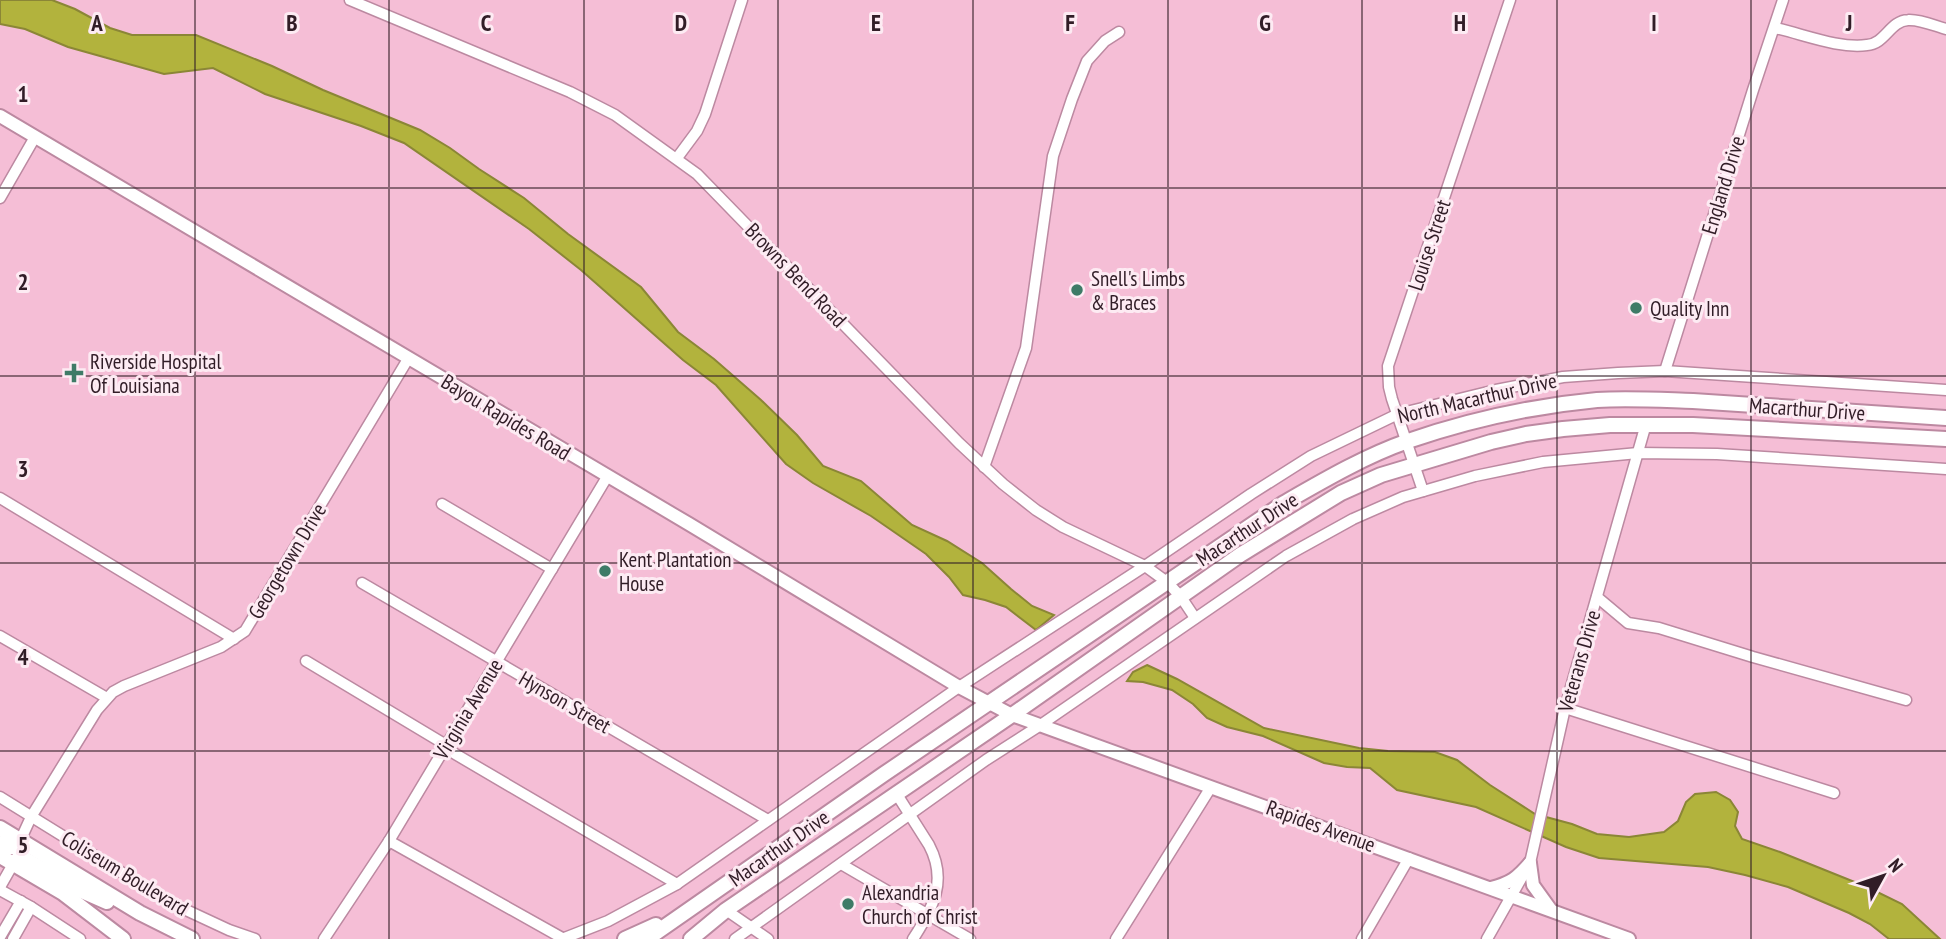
<svg xmlns="http://www.w3.org/2000/svg" width="1946" height="939" font-family="'PT Sans Narrow',sans-serif">
<rect width="100%" height="100%" fill="#f5bed6"/>
<g fill="#b2b33d" stroke="#8b8636" stroke-width="2">
<polygon points="0,0 52,0 75,9 110,28 132,35 196,35 272,66 323,90 420,130 450,148 479,169 524,198 568,234 641,287 678,332 714,359 761,400 797,435 823,466 861,481 912,525 947,541 982,563 1011,589 1032,606 1054,615 1036,630 1006,607 985,600 963,595 949,577 926,554 871,516 813,483 786,464 716,385 683,360 581,270 529,229 404,143 361,126 265,94 213,68 164,74 68,47 25,29 0,24"/>
<polygon points="1147,665 1177,679 1264,728 1359,748 1388,751 1435,752 1457,760 1490,785 1535,814 1572,824 1597,834 1629,837 1664,832 1678,821 1686,802 1695,794 1716,792 1730,800 1738,812 1735,826 1742,839 1780,852 1867,887 1902,904 1940,939 1889,939 1870,924 1849,913 1788,887 1745,875 1708,867 1599,858 1566,847 1476,807 1397,790 1370,768 1347,767 1324,763 1263,736 1227,727 1207,718 1193,704 1172,690 1143,682 1127,681 1133,672"/>
</g>
<g fill="none" stroke-linecap="round" stroke-linejoin="round">
<g stroke="#bc89a1" stroke-width="13">
<g id="minor">
<polyline points="350,0 570,92 615,115 697,174 959,443 1003,484 1036,510 1063,527 1145,566 1167,582 1181,597 1195,618"/>
<path d="M 1775,28 C 1803,34 1839,49 1867,45 C 1885,44 1890,21 1908,20 C 1920,19 1935,26 1946,29"/>
<polyline points="677,158 697,131 705,114 742,0"/>
<polyline points="0,198 35,137"/>
<polyline points="1665,371 1753,90 1783,0"/>
<polyline points="984,467 1026,348 1053,156 1072,99 1087,61 1105,41 1119,32"/>
<polyline points="1423,491 1392,399 1389,387 1388,366 1510,0"/>
<polyline points="0,498 234,639"/>
<polyline points="442,504 552,569"/>
<polyline points="362,583 768,820"/>
<polyline points="1597,597 1628,623 1659,628 1753,657 1906,700"/>
<polyline points="0,636 107,698"/>
<polyline points="306,661 446,745"/>
<polyline points="1565,708 1834,793"/>
<polyline points="445,748 677,884"/>
<path d="M 896,793 L 929,845 C 948,881 933,908 913,939"/>
<polyline points="0,797 171,903 229,930 255,939"/>
<polyline points="20,841 31,817 97,710 113,692 124,686 221,647 245,631 408,359"/>
<polyline points="389,841 564,939"/>
<polyline points="841,864 970,939"/>
<polyline points="0,887 13,864"/>
<polyline points="0,890 31,907 80,939"/>
<polyline points="726,910 768,939"/>
<polyline points="0,937 21,901"/>
<polyline points="13,939 31,907"/>
<polyline points="324,939 389,841 607,477"/>
<polyline points="562,939 608,921 677,884 959,687 1145,566 1251,494 1311,456 1398,414 1496,390 1563,377 1618,373 1665,371 1946,390"/>
<polyline points="735,939 986,760 1039,726 1286,556 1353,519 1403,497 1475,476 1543,462 1638,453 1717,454 1946,469"/>
<polyline points="1116,939 1211,787"/>
<polyline points="1362,939 1409,858"/>
<polyline points="1487,939 1530,863 1565,708 1646,424"/>
</g>
</g>
<g stroke="#bc89a1" stroke-width="16">
<g id="major">
<polyline points="0,116 689,524 959,687 1012,715 1629,939"/>
<polyline points="1530,863 1533,885 1551,910"/>
<path d="M 1491,888 C 1511,883 1517,878 1530,863"/>
</g>
</g>
<g stroke="#bc89a1" stroke-width="18">
<g id="highway">
<polyline points="0,828 140,913 192,939"/>
<polyline points="0,843 8,847 16,847 20,841"/>
<polyline points="0,856 63,893 123,939"/>
<polyline points="13,864 18,859 25,859 73,887 107,902"/>
<polyline points="625,939 656,925"/>
<path d="M 647,939 L 884,774 L 1284,503 C 1324,480 1365,456 1408,441 C 1469,420 1533,406 1597,400 C 1628,398 1661,400 1693,401 L 1946,418"/>
<polyline points="691,939 726,910 1012,715 1240,555 1341,493 1381,475 1491,442 1526,434 1563,429 1610,425 1693,425 1946,439"/>
</g>
</g>
<use href="#minor" stroke="#fff" stroke-width="10"/>
<use href="#major" stroke="#fff" stroke-width="12"/>
<use href="#highway" stroke="#fff" stroke-width="14"/>
</g>
<path fill="none" stroke="#311d27" stroke-width="2" stroke-opacity="0.55" d="M 195,0 L 195,939M 389,0 L 389,939M 584,0 L 584,939M 778,0 L 778,939M 973,0 L 973,939M 1168,0 L 1168,939M 1362,0 L 1362,939M 1557,0 L 1557,939M 1751,0 L 1751,939M 0,188 L 1946,188M 0,376 L 1946,376M 0,563 L 1946,563M 0,751 L 1946,751"/>
<g fill="#3e7b67" stroke="#fdebf3" stroke-width="2.5">
<circle cx="1077" cy="290" r="7"/>
<circle cx="1636" cy="308" r="7"/>
<path d="M70.5 362.5h7v7h7v7h-7v7h-7v-7h-7v-7h7z"/>
<circle cx="605" cy="571" r="7"/>
<circle cx="848" cy="904" r="7"/>
</g>
<g text-anchor="middle" dominant-baseline="central" stroke-width="6" stroke-linejoin="round" paint-order="stroke">
<g font-size="21" fill="#311d27" stroke="#fdebf3">
<text transform="translate(1723 185) rotate(-73)">England Drive</text>
<text transform="translate(1429 245) rotate(-72)">Louise Street</text>
<text transform="translate(796 275) rotate(46)">Browns Bend Road</text>
<text transform="translate(1477 398) rotate(-13)">North Macarthur Drive</text>
<text transform="translate(1807 409) rotate(4)">Macarthur Drive</text>
<text transform="translate(506 417) rotate(31)">Bayou Rapides Road</text>
<text transform="translate(1247 529) rotate(-33)">Macarthur Drive</text>
<text transform="translate(287 561) rotate(-59)">Georgetown Drive</text>
<text transform="translate(1579 661) rotate(-74)">Veterans Drive</text>
<text transform="translate(565 702) rotate(30)">Hynson Street</text>
<text transform="translate(468 709) rotate(-59)">Virginia Avenue</text>
<text transform="translate(1321 826) rotate(20)">Rapides Avenue</text>
<text transform="translate(779 848) rotate(-35)">Macarthur Drive</text>
<text transform="translate(125 873) rotate(31)">Coliseum Boulevard</text>
</g>
<g font-size="21" fill="#311d27" stroke="#fdebf3" text-anchor="start">
<text x="1091" y="278">Snell's Limbs<tspan x="1091" dy="24">&amp; Braces</tspan></text>
<text x="1650" y="308">Quality Inn</text>
<text x="90" y="361">Riverside Hospital<tspan x="90" dy="24">Of Louisiana</tspan></text>
<text x="619" y="559">Kent Plantation<tspan x="619" dy="24">House</tspan></text>
<text x="862" y="892">Alexandria<tspan x="862" dy="24">Church of Christ</tspan></text>
</g>
</g>
<g font-size="23" text-anchor="middle" font-weight="bold" fill="#311d27" stroke="#fdebf3" stroke-width="6" stroke-linejoin="round" paint-order="stroke">
<text x="97" y="31">A</text>
<text x="292" y="31">B</text>
<text x="486" y="31">C</text>
<text x="681" y="31">D</text>
<text x="876" y="31">E</text>
<text x="1070" y="31">F</text>
<text x="1265" y="31">G</text>
<text x="1460" y="31">H</text>
<text x="1654" y="31">I</text>
<text x="1849" y="31">J</text>
<text x="23" y="102">1</text>
<text x="23" y="290">2</text>
<text x="23" y="477">3</text>
<text x="23" y="665">4</text>
<text x="23" y="853">5</text>
</g>
<g transform="translate(1883 876) rotate(50)" stroke="#fdebf3" stroke-width="5" paint-order="stroke">
<path d="M0-5L12 26L0 18L-12 26Z" fill="#311d27"/>
<text y="-10" font-size="19" font-weight="bold" text-anchor="middle" fill="#311d27">N</text>
</g>
</svg>
